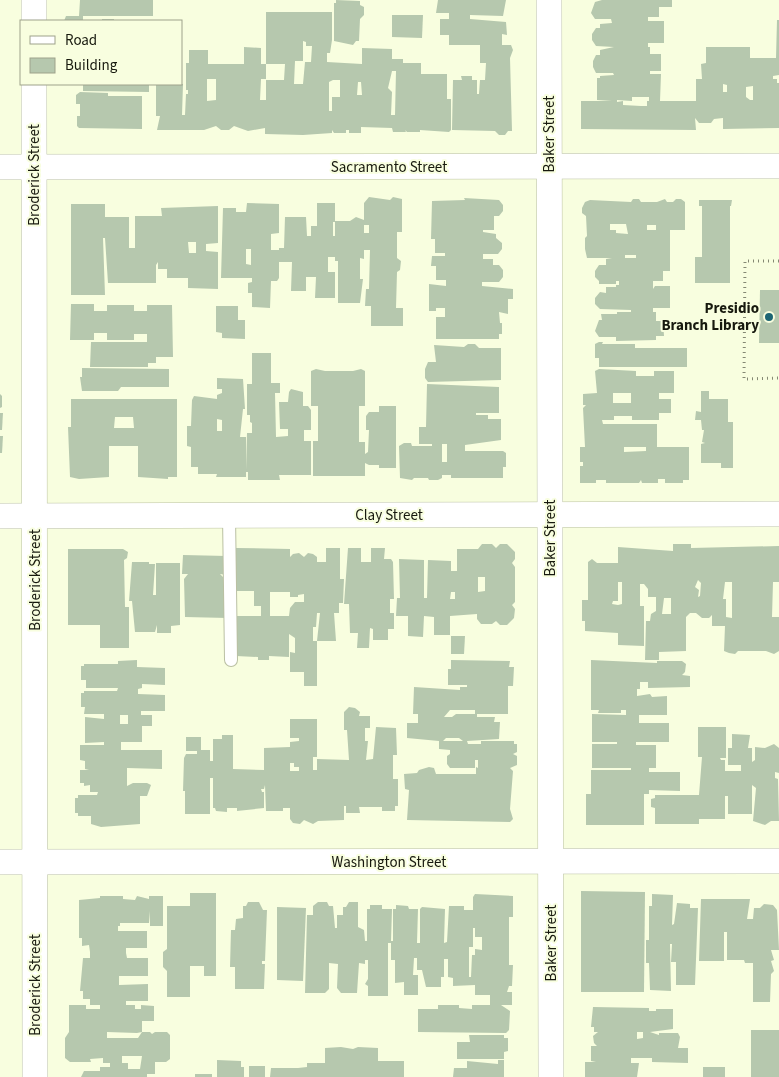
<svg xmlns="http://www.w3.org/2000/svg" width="779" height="1077" font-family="'Source Sans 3',sans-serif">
<rect width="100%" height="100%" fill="#f8fedf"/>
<g fill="#b6c8ae" fill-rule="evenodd">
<polygon points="80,0 153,0 153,16 83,16 83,21 64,21 66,16 79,16"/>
<polygon points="336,0 360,1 360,5 364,7 364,15 360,19 359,41 356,41 353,45 334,41 334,3 336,3"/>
<polygon points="438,0 506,0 503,16 470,15 470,19 506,22 507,35 502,34 502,45 511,45 513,50 510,58 512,131 508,131 505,135 499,135 495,131 452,130 453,80 462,80 461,76 472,76 472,80 477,80 477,94 479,94 480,80 485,80 486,63 480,63 480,45 449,45 449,35 440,35 440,19 449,19 449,13 436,13"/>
<path d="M 602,0 L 672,0 L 672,7 L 659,7 L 659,17 L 648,17 L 648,21 L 664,21 L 664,43 L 648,43 L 648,47 L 650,47 L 650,54 L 661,54 L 661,71 L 650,71 L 650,74 L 661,74 L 660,101 L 696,101 L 696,79 L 702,79 L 701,64 L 706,63 L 706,47 L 750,47 L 750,58 L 776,58 L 777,20 L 779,20 L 779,75 L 773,76 L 773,79 L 777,79 L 777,83 L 779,83 L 779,128 L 723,129 L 723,118 L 714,119 L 711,123 L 699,123 L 695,118 L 696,130 L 581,129 L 581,101 L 612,101 L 597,100 L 597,78 L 600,78 L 600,76 L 614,75 L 613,73 L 596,73 L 593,67 L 593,61 L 596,55 L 600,55 L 600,50 L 614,47 L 596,46 L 592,40 L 592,34 L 596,28 L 600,28 L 600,24 L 612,23 L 611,19 L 595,19 L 591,13 L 595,2 ZM 723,84 L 727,85 L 727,92 L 723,92 ZM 753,86 L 753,100 L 750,100 L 746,97 L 746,87 ZM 632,97 L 649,97 L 649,101 L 647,101 L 647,106 L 641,106 L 623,105 L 623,101 L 617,102 L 617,100 L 632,101 Z"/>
<path d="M 266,12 L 332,12 L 332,40 L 330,53 L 327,53 L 327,62 L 362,64 L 362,48 L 392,49 L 392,59 L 403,59 L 403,63 L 421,63 L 421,74 L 447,74 L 447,99 L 451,99 L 451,130 L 449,132 L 420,130 L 420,132 L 407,132 L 405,130 L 406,132 L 393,132 L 392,128 L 361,127 L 361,133 L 349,133 L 349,130 L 346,130 L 346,133 L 334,133 L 332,130 L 332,133 L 303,135 L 265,134 L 265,128 L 248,131 L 234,126 L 229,130 L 221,130 L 216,126 L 204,130 L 157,130 L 160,116 L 156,116 L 156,84 L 183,84 L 182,115 L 185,115 L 186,94 L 188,94 L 188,90 L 186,90 L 186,63 L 189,63 L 189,50 L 208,50 L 208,64 L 244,64 L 244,47 L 261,48 L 261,64 L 266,64 L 266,79 L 261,79 L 260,100 L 266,100 L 266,80 L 284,80 L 285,64 L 266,64 ZM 303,41 L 306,42 L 306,46 L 312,46 L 311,62 L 305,62 L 303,84 L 294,84 L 295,61 L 303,61 ZM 392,71 L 396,71 L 395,115 L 391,115 L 392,92 L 388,88 ZM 207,79 L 216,79 L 216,100 L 207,101 ZM 333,80 L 340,80 L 340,97 L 332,97 L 332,111 L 329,111 L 329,82 ZM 358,82 L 361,82 L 362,95 L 357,95 Z"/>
<polygon points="392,15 423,15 422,38 392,37"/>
<rect x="102" y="19" width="12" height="2"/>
<polygon points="83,84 149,84 149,92 83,91"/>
<polygon points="80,92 108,93 108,96 142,96 142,129 79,128 77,126 77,116 80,116 80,104 76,104 76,95"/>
<path d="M 369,197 L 390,200 L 393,197 L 402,199 L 402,232 L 397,232 L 397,258 L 401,261 L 400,270 L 397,272 L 396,308 L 403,308 L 403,326 L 371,326 L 371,306 L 365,306 L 366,289 L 369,289 L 370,250 L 364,250 L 364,259 L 360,258 L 360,279 L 363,279 L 360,303 L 338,303 L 338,261 L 335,261 L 335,257 L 328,257 L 328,272 L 335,272 L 335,298 L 315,298 L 316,277 L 306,277 L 306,291 L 291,291 L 292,262 L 279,262 L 279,278 L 277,281 L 271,281 L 270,308 L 252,307 L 252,293 L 248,293 L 248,283 L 252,282 L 252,278 L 221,278 L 223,208 L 236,208 L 236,212 L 246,212 L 247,203 L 279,204 L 279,233 L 271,234 L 271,250 L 279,250 L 279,248 L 284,248 L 285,217 L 306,217 L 307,236 L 311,236 L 311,226 L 317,226 L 317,203 L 335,203 L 335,222 L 333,222 L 333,236 L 335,236 L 335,221 L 350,221 L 356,217 L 364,220 L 364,203 ZM 364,225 L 369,225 L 369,233 L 364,233 ZM 246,249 L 251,249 L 251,265 L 246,264 Z"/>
<polygon points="464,198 499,200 503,205 503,211 499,216 494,216 494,230 483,230 483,232 496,234 496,238 502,243 502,249 498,254 483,254 483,259 493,259 493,265 499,265 503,270 503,277 499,282 482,282 482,286 513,289 513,299 508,299 508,314 499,312 500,323 502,323 502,334 499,334 499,339 436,339 436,317 445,317 445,308 436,308 436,311 429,311 429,284 446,286 446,280 436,280 436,266 431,266 432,256 445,256 445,253 435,253 435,239 431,239 432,201 465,200"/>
<path d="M 633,199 L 639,199 L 641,202 L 657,202 L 665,199 L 667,202 L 673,202 L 676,199 L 681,199 L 685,202 L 685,230 L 670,230 L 670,271 L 663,271 L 663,281 L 653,281 L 653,289 L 655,286 L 670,286 L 670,308 L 653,308 L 653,312 L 656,312 L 656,321 L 663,321 L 664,336 L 656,336 L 656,340 L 616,341 L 616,337 L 599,337 L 595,331 L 599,320 L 602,320 L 601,314 L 617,314 L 617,312 L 631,312 L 631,310 L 600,309 L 595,304 L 595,298 L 600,292 L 606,293 L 606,287 L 616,287 L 616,285 L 619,285 L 619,281 L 616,281 L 616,284 L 599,284 L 599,281 L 595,277 L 595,271 L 599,265 L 606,265 L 606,259 L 612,258 L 587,258 L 585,249 L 585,238 L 587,236 L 586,216 L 582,213 L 582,208 L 585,202 L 590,200 L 631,202 ZM 610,224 L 626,224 L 628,234 L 616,233 L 616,230 L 610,230 ZM 647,225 L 656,225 L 656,230 L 647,230 ZM 625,255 L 636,255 L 636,258 L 625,258 Z"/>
<polygon points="699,200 732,200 731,206 730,206 730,283 695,283 695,257 702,257 702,206 699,206"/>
<path d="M 71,204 L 105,204 L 105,217 L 129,217 L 129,248 L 135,248 L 135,216 L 162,216 L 161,208 L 218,206 L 218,243 L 206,244 L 206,251 L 218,252 L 218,289 L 188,288 L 188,278 L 167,278 L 167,269 L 158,269 L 158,262 L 156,265 L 156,283 L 108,283 L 105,238 L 103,238 L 105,295 L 71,295 ZM 188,242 L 196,242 L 196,253 L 189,253 Z"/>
<polygon points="760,290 779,290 779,343 759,343"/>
<polygon points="71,304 94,304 94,311 107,311 107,305 134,305 134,311 147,311 147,305 172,305 173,357 156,357 156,363 148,363 148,367 90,367 91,342 147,342 147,334 134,334 134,340 107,340 107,333 94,333 94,340 70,340"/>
<polygon points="216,306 238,306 238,320 245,320 245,339 222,338 222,333 216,332"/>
<polygon points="599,342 603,342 602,344 635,344 635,348 687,348 687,367 599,367 599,358 595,358 595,344"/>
<polygon points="468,344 475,344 479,348 501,348 501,380 428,382 425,378 425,369 428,362 436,362 434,345 464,347"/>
<path d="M 252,353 L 271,353 L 271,383 L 280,383 L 280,393 L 275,393 L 276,437 L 288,436 L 288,429 L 280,429 L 279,402 L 288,402 L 289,392 L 291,389 L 303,392 L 303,406 L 308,406 L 311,410 L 311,430 L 304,430 L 304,441 L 311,441 L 311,475 L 279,475 L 280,480 L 248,480 L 248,472 L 246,472 L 246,477 L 216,477 L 217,474 L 198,474 L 198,467 L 191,467 L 191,447 L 187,446 L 187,426 L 191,426 L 192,400 L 194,396 L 217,399 L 217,395 L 222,393 L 222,389 L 217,389 L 217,378 L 243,379 L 245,409 L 243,409 L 240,437 L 246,437 L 246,470 L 247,433 L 252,433 L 252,423 L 250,422 L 250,415 L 247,415 L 247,384 L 252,384 ZM 217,419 L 222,420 L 222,431 L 217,431 Z"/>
<polygon points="82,368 169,369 169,387 121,387 118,391 82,391 80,377 82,377"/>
<polygon points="316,369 325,371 353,371 361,369 365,371 365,406 359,406 359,442 365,442 365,454 368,452 369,430 366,430 366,416 369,412 379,412 379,406 396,406 396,468 379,468 379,465 369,465 365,463 365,476 313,476 313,441 318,441 318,406 311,406 311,371"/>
<path d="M 599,369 L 636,371 L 636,376 L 654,376 L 654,371 L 674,371 L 674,393 L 659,393 L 659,399 L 671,399 L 671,413 L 659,413 L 659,420 L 632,420 L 632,416 L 614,416 L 614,420 L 602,420 L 603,424 L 657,424 L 657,447 L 689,447 L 689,480 L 683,480 L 683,483 L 665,483 L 665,479 L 658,479 L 658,483 L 642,483 L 641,480 L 639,483 L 606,483 L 606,480 L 596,480 L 596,483 L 580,483 L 580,466 L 583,466 L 583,462 L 580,462 L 580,447 L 585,447 L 583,408 L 586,405 L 583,405 L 583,394 L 597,393 L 595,371 ZM 613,393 L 631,393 L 631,403 L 613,403 ZM 624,447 L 646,447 L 646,451 L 624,452 Z"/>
<path d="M 427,384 L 499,387 L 499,413 L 476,413 L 476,415 L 488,415 L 488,419 L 501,419 L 501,440 L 465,445 L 465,451 L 503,451 L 506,453 L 506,467 L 503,467 L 503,478 L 451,478 L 451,475 L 442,475 L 442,478 L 438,480 L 429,480 L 428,478 L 414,478 L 412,480 L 400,478 L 399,446 L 404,443 L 411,443 L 412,446 L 432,446 L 432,444 L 419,444 L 419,427 L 426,427 ZM 442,444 L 447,444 L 447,462 L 442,462 Z"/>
<polygon points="701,391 709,391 709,399 728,399 728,422 733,422 733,468 721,468 721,463 701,463 701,444 705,443 702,442 704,430 702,430 701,420 695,420 696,411 701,412"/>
<polygon points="0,394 2,396 2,407 0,408"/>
<path d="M 71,399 L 177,399 L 177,477 L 168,477 L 168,479 L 138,477 L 138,446 L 109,446 L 109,477 L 79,479 L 70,477 L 68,427 L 71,427 ZM 115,417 L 133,417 L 134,428 L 114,428 Z"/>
<polygon points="0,413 3,413 2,430 0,430"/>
<polygon points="0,436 3,436 2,453 0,453"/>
<path d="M 482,544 L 492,544 L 496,548 L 500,544 L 507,544 L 515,552 L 515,559 L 512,563 L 515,567 L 515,602 L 512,605 L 515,609 L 514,618 L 507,625 L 500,625 L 496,621 L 492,624 L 481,624 L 477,619 L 477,614 L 450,616 L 450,635 L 434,635 L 434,617 L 424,616 L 423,637 L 408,636 L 408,616 L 396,616 L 397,598 L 400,598 L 399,559 L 424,560 L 424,598 L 427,598 L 428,560 L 451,561 L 451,571 L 457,571 L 457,549 L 478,549 ZM 478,577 L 485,577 L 485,591 L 478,592 ZM 451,592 L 455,592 L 455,599 L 450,599 Z"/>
<path d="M 673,544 L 691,544 L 691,548 L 779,546 L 779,582 L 773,582 L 772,617 L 779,617 L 779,651 L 774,654 L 766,651 L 738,651 L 735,654 L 729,653 L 724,651 L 725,626 L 712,626 L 712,615 L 709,618 L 702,618 L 696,613 L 690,613 L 686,617 L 686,651 L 659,652 L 659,660 L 645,660 L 646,621 L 650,621 L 651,614 L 656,611 L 656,597 L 648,597 L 648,589 L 644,584 L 640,584 L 640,606 L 644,606 L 644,646 L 618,645 L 618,633 L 585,631 L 585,621 L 582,621 L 582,600 L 588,600 L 588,562 L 592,559 L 597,563 L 618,563 L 618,547 L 673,551 ZM 698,580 L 701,583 L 700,596 L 698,597 L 699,590 L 695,587 ZM 618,582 L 622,582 L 622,604 L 618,605 L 612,604 L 613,601 L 618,601 ZM 725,582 L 732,582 L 732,618 L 726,617 L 726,599 L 723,599 ZM 664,598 L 671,598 L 671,614 L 662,614 Z"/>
<path d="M 236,548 L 290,549 L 290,557 L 293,554 L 299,553 L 304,557 L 308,553 L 313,554 L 317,557 L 317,562 L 326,562 L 326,548 L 340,548 L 340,579 L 344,579 L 343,603 L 339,603 L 339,613 L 334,613 L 336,641 L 317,641 L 320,613 L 317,613 L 316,627 L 313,627 L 313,641 L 317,641 L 317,686 L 304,686 L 304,672 L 290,672 L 290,652 L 295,653 L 295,638 L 289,634 L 289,657 L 269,656 L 269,660 L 258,660 L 258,657 L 236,656 L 236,616 L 261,616 L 261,606 L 254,606 L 254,591 L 235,591 ZM 270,592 L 290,592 L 290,597 L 298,597 L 298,595 L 304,594 L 304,602 L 295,602 L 290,608 L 289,616 L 270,616 Z"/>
<polygon points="348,548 361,548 361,562 371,562 371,548 385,548 384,559 391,559 393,562 394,599 390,599 390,613 394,613 394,629 388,629 388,640 373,640 373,629 370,628 369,648 357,648 358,633 350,633 349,604 344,604"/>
<polygon points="68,549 123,549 128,552 127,558 124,560 125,607 129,607 129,648 100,648 100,625 68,625"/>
<polygon points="183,555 227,556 227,575 220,574 225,579 228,618 185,617 184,579 188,574 192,574 182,574"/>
<polygon points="132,562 149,562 149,564 155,564 153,595 156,595 156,563 180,563 180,625 171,626 171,633 157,633 157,625 155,632 135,632 132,601 129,601"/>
<polygon points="451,636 465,636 464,654 451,654"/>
<path d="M 137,660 L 137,667 L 165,668 L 165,685 L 142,684 L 142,688 L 138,689 L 138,694 L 165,695 L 165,711 L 141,711 L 141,715 L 152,715 L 152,726 L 142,726 L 142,742 L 121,742 L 121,750 L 162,750 L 162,769 L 127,768 L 127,786 L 133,783 L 147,783 L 151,785 L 147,796 L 140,796 L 140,824 L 101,827 L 91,824 L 91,816 L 78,816 L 78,813 L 75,813 L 75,798 L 78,798 L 78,795 L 97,795 L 98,792 L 90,792 L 90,785 L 84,786 L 84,783 L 80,783 L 80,770 L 89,770 L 85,769 L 85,761 L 80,760 L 80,745 L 104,745 L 104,742 L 85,743 L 85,717 L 104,719 L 104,714 L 84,714 L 85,707 L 81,707 L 81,693 L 84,693 L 84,691 L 117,691 L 118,688 L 86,688 L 86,680 L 81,680 L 81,666 L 84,666 L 84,664 L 118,664 L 118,661 ZM 120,715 L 128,715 L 128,724 L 120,724 Z"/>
<path d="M 451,660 L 510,661 L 509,667 L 514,667 L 513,686 L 508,686 L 508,714 L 477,714 L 477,717 L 495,717 L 494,722 L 500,722 L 499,739 L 467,741 L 468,744 L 481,744 L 481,741 L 514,741 L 514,744 L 517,744 L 517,752 L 513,754 L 517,756 L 517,765 L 510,768 L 513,771 L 510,809 L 513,819 L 510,822 L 407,820 L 409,790 L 405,789 L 404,774 L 417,773 L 419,770 L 429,767 L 434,768 L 436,774 L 476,774 L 476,767 L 478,768 L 478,760 L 475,760 L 475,768 L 450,768 L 447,764 L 447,756 L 450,754 L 450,750 L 439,749 L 439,741 L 407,738 L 407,723 L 418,723 L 418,714 L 413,714 L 414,687 L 460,690 L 460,687 L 467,687 L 467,685 L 448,685 L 448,669 L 451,669 ZM 450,710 L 475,710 L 475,714 L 456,714 L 452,717 L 444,717 ZM 446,738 L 459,738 L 463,741 L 443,741 Z"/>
<polygon points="591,660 657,663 657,661 682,661 686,664 685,672 682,675 690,676 690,687 648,688 648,682 640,682 640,689 637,689 637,696 650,694 652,697 667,696 667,715 639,715 639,723 669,723 669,742 636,742 636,745 656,745 656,768 649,768 649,772 680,772 680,791 649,790 649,794 644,794 644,825 586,825 586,794 591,794 591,770 631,770 631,768 592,768 592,744 617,744 617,742 592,742 592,714 626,715 626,710 621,710 621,713 598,713 599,710 591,710"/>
<path d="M 349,707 L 355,708 L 360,712 L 359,716 L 370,716 L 370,728 L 365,728 L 365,741 L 368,741 L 366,760 L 373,759 L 376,727 L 396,728 L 397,755 L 393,755 L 393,779 L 398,779 L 398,806 L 395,806 L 395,811 L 382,811 L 382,807 L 359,807 L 360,813 L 346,813 L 346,806 L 344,806 L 344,820 L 318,821 L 313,824 L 304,820 L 300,824 L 293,823 L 290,819 L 290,808 L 283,808 L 283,811 L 266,811 L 265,785 L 264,789 L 261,789 L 262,792 L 264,792 L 264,808 L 237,811 L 237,808 L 227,808 L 227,812 L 216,811 L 215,808 L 213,808 L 213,778 L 210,778 L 210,814 L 185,814 L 185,791 L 183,791 L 184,758 L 186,754 L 197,754 L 197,751 L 186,751 L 186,737 L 201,737 L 201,750 L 210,750 L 210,761 L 213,761 L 213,739 L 222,739 L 222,735 L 233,735 L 233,769 L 264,770 L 264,748 L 290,747 L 290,742 L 299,741 L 299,738 L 290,738 L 290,719 L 317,719 L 317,757 L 313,757 L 313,770 L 317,770 L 317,759 L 349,760 L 347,730 L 344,730 L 344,712 ZM 290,763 L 294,763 L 294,767 L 299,767 L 299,771 L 290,771 Z"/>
<polygon points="698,727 726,727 726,758 720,758 721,760 725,760 725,771 741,771 741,765 728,765 728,748 732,748 732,734 750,735 748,748 752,748 752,762 755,760 755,747 765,748 774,744 779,748 779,773 775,772 775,778 778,779 779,821 771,821 765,825 753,821 756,788 752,785 752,814 728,814 728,796 725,796 725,819 699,819 699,824 655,824 655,808 651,807 651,799 655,798 655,795 699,795 702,757 698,757"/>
<polygon points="581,891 645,892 644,992 581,992"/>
<polygon points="190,893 216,893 216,976 204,976 204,966 190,966 190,997 167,997 167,971 163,967 163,952 167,949 167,906 190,906"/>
<path d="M 475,894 L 513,896 L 513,917 L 509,917 L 509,965 L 513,965 L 512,986 L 509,986 L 507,992 L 512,992 L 512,1005 L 501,1005 L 510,1011 L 509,1030 L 506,1033 L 418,1032 L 418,1009 L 438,1009 L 438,1005 L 459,1005 L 459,1008 L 472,1009 L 472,1005 L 490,1005 L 490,995 L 475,995 L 475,985 L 453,986 L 453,978 L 448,977 L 448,959 L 444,959 L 444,977 L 441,977 L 441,987 L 426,987 L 422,970 L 417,970 L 417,958 L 414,958 L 413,975 L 418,975 L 418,995 L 404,995 L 404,982 L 395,983 L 395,960 L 391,960 L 391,943 L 388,943 L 388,996 L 368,996 L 368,986 L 365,984 L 368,979 L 368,960 L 365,960 L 365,964 L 359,963 L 357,993 L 341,993 L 337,988 L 338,964 L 329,963 L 329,989 L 325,993 L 305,993 L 307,915 L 313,915 L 313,906 L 318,902 L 327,902 L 329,906 L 333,906 L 335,928 L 337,928 L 337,915 L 343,915 L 343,907 L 346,907 L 349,902 L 358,902 L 358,927 L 364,930 L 365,941 L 367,941 L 367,909 L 370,909 L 370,905 L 382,905 L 382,909 L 392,909 L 391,941 L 393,941 L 393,909 L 396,909 L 396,905 L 408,906 L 409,909 L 418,909 L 417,943 L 420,943 L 420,909 L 422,907 L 445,909 L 444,943 L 447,942 L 449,906 L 464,906 L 464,910 L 473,910 L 473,897 ZM 473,928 L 475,928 L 475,937 L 482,937 L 482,950 L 475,949 L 475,955 L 472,955 L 471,977 L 469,977 L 469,947 L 473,947 Z"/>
<polygon points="652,894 673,895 672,925 674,924 677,903 690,904 690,908 698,908 695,985 676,985 676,962 671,962 672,944 670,944 671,991 650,990 649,963 646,963 646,940 649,940 649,906 652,906"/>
<path d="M 100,896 L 123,896 L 123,899 L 135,900 L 137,896 L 149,899 L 149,896 L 163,896 L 163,926 L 150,926 L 150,911 L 149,923 L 120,923 L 120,926 L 118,926 L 118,931 L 147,931 L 147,948 L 126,948 L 126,953 L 127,958 L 148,958 L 148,976 L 119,976 L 119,985 L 148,984 L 148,1001 L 126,1001 L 126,1005 L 135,1005 L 135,1009 L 141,1009 L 141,1005 L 154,1006 L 154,1021 L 142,1021 L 142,1032 L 150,1032 L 152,1034 L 155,1032 L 167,1032 L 170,1035 L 170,1059 L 166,1062 L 155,1062 L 155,1074 L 147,1074 L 147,1077 L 81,1077 L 84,1071 L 100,1071 L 100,1067 L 110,1067 L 110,1063 L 103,1063 L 103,1058 L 90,1059 L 91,1062 L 70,1062 L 65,1058 L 65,1038 L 69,1032 L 69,1005 L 86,1005 L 86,1009 L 100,1009 L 100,1005 L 90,1005 L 90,999 L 83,999 L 83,991 L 80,991 L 83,958 L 90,958 L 90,952 L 89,945 L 82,946 L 82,938 L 79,938 L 79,900 L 100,898 ZM 107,1032 L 137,1033 L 142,1032 L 138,1038 L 107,1038 ZM 122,1056 L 142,1056 L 140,1069 L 128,1069 L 128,1063 L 122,1063 Z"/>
<polygon points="701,899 750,899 747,919 753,919 754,908 760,908 764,904 773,905 777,910 779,950 771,950 774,960 771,961 774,971 771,974 770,1002 753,1002 753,963 745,963 744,960 727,960 727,932 724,932 724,961 699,961"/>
<polygon points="248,902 259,902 263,910 267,910 265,961 262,961 262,964 265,964 264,989 235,989 235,967 230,967 231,930 235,930 236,919 243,918 243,906 246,906"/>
<polygon points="277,907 306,908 303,981 277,980"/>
<path d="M 593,1007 L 649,1008 L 649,1011 L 656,1011 L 656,1009 L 673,1009 L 673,1029 L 650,1032 L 659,1035 L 659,1033 L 678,1033 L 680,1037 L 678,1048 L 688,1048 L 688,1063 L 652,1062 L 652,1058 L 631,1058 L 631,1063 L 639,1063 L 637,1077 L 585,1077 L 585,1062 L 596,1062 L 591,1061 L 591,1046 L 597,1046 L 594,1043 L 593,1036 L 598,1032 L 594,1032 L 594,1027 L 591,1027 ZM 637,1032 L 643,1032 L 643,1038 L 637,1039 Z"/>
<rect x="751" y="1030" width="28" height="47"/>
<polygon points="469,1035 504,1035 504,1038 508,1038 508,1051 504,1052 504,1059 457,1059 457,1042 470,1042"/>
<polygon points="341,1047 353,1049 358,1047 378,1048 378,1061 404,1061 404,1077 270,1077 271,1068 298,1068 307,1067 307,1063 325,1063 325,1048"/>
<polygon points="217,1060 241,1061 241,1067 244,1067 244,1077 217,1077"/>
<polygon points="498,1060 504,1060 504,1077 453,1077 454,1068 467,1068 467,1061 498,1064"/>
<rect x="249" y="1066" width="16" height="11"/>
<rect x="703" y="1067" width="22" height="10"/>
<rect x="195" y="1074" width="17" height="3"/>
</g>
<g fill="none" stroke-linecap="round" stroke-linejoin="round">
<g stroke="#bac0a3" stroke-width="14">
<polyline id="service" points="229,515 231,660"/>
</g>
<g stroke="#bac0a3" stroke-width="26">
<g id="minor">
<polyline points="34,0 34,21"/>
<polyline points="549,0 551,1077"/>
<polyline points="34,84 35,1077"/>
<polyline points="0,167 779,166"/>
<polyline points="0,516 779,514"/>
<polyline points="0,862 779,861"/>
</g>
</g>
<polyline stroke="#848873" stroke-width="3" stroke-dasharray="1 4" stroke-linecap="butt" points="779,261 745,261 744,379 779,378"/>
<use href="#service" stroke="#fff" stroke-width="12"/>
<use href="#minor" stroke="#fff" stroke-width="25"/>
</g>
<circle fill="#1e6674" stroke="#f8fedf" stroke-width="2" cx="769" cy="317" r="5"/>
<g text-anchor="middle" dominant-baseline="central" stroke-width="4" stroke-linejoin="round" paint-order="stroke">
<g font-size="15" fill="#17190e" stroke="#f8fedf">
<text transform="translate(549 134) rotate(-90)">Baker Street</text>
<text x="389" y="167">Sacramento Street</text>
<text transform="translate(34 175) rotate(-90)">Broderick Street</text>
<text x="389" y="515">Clay Street</text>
<text transform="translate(550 538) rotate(-90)">Baker Street</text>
<text transform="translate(35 580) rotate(-90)">Broderick Street</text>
<text x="389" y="862">Washington Street</text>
<text transform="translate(551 943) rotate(-90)">Baker Street</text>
<text transform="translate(35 985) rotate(-90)">Broderick Street</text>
</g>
<g font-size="15" font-weight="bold" fill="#17190e" stroke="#f8fedf" text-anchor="end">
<text x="759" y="308">Presidio<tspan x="759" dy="17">Branch Library</tspan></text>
</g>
</g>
<rect x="20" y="20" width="162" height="65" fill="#f8fedf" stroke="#9ea28b"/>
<rect x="30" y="36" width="25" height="8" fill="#ffffff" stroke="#9ea28b"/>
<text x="65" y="45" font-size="15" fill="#17190e">Road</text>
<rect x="30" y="58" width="25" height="15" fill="#b6c8ae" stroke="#9ea28b"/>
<text x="65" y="70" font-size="15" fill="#17190e">Building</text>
</svg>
